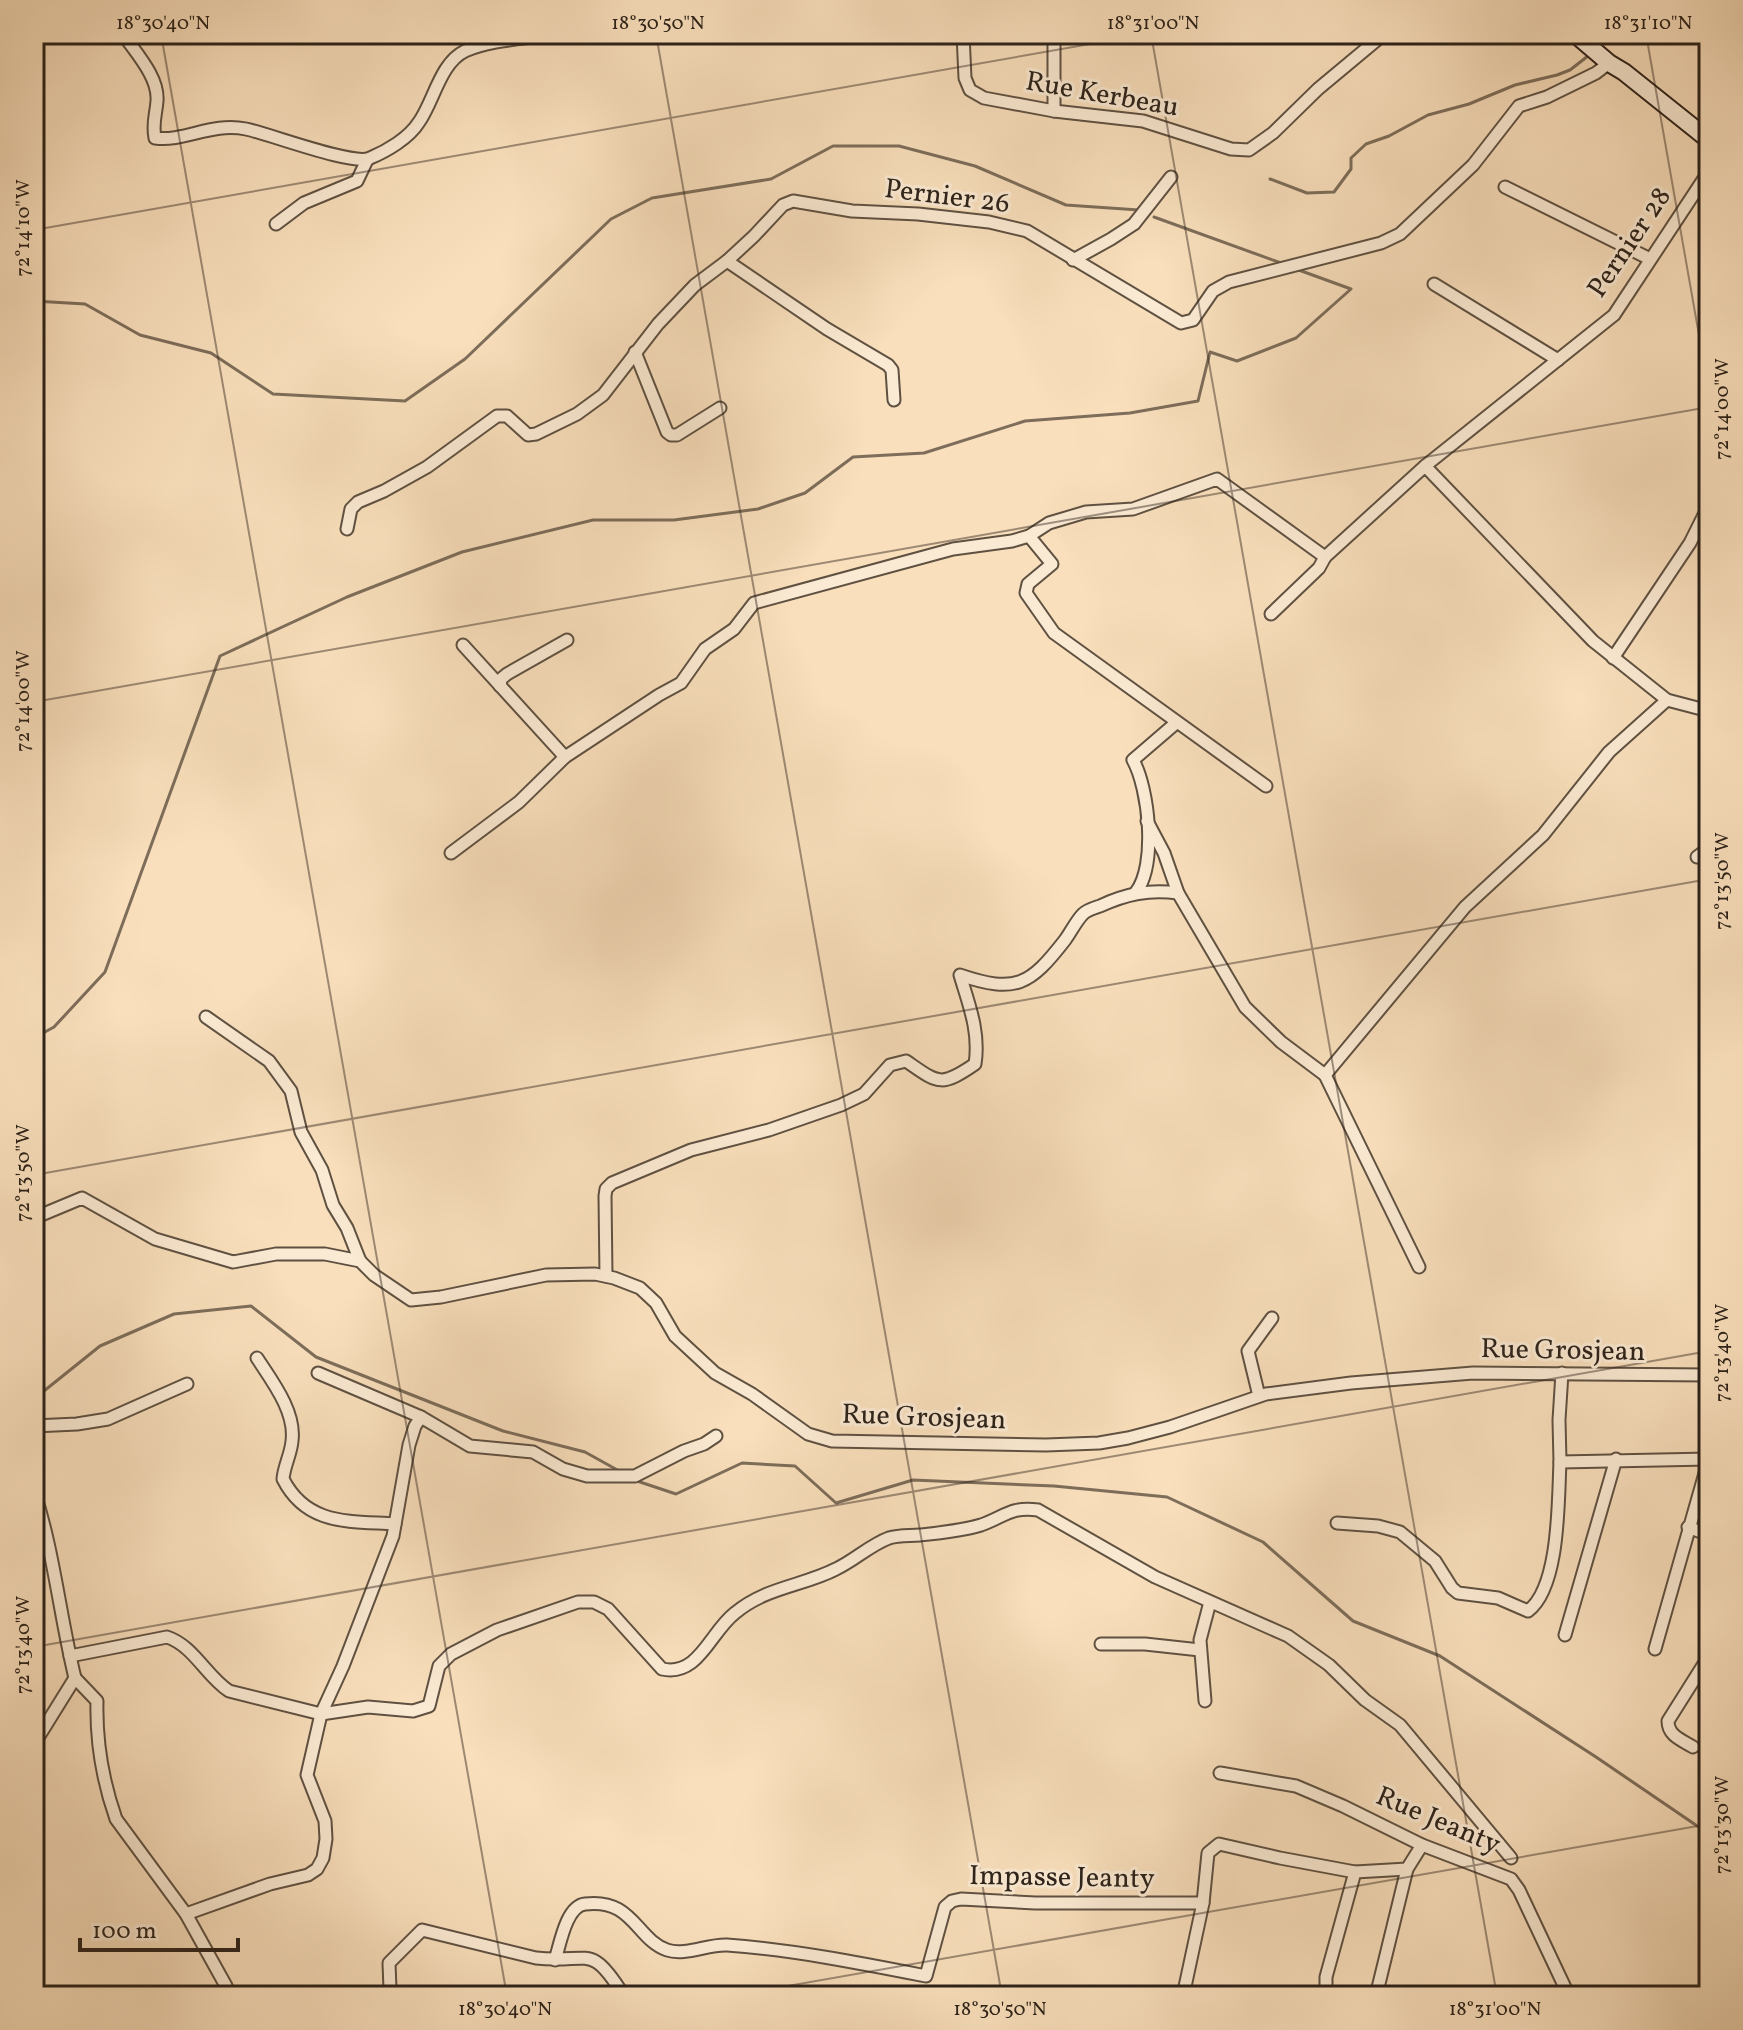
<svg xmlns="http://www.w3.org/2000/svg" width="1743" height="2030" font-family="Vollkorn,serif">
<rect width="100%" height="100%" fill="#f9dfbc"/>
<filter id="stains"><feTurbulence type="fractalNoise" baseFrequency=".0025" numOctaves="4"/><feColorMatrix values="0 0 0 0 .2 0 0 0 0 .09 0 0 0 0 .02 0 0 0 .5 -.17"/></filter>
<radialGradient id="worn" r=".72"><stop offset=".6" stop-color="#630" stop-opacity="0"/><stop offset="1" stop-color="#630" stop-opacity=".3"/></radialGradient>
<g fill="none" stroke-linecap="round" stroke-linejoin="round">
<g stroke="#7d6d5a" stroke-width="3">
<polyline points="1598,44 1605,34"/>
<polyline points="1270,179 1307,193 1334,192 1351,169 1351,158 1366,144 1389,136 1428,115 1469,104 1515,85 1557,75 1570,70 1588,56"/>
<polyline points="1154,217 1281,263"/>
<polyline points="34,301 85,304 140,335 211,353 273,394 405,401 465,359 611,219 652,198 771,179 833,146 899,146 975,166 1066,205 1139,210"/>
<polyline points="34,1038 54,1027 105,972 220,656 347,597 462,552 593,520 674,520 758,509 805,493 853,457 924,453 1025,421 1130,413 1198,401 1210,352 1237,361 1296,338 1351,289 1296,269"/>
<polyline points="34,1399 100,1346 174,1314 251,1306 316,1357 503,1431 585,1452 621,1472"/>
<polyline points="634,1480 676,1494 742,1463 795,1466 836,1503 913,1480 1054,1486 1167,1497 1263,1542 1353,1621 1440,1656 1596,1757 1709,1834"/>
</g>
<g stroke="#5f5142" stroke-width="15">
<g id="street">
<path d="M 123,34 C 135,52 159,77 157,101 C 156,115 152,123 155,138 C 185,142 211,122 246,129 C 270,134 353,166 370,158 C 387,151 409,138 419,122 C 434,101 440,63 465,51 C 492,39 527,39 556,34"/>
<polyline points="963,34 965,78 970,90 984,98 1054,111 1143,121 1231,149 1249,150 1273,133 1318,89 1384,34"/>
<polyline points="1054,34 1054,111"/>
<polyline points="1505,187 1650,259"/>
<polyline points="276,224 304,203 357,181 367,160"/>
<polyline points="1073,260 1111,239 1134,224 1171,177"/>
<polyline points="727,261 827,329 888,365 892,370 894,400"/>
<polyline points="1434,284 1558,360"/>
<polyline points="635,352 667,432 671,435 677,435 720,408"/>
<polyline points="1425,466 1614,315 1709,171"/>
<polyline points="347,529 351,509 358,502 384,491 427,467 497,416 507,416 528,435 536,434 577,414 603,395 658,324 695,285 727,261 754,236 783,205 793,201 852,211 918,214 989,222 1027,231 1181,323 1193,320 1213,291 1229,282 1381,243 1400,234 1473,165 1519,106 1547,97 1596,73 1609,63"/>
<polyline points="1029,536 1052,564 1028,584 1026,593 1054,633 1266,786"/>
<polyline points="1271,614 1319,568 1325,557"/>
<polyline points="463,645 565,757"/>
<polyline points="1613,658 1690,543 1709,505"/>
<polyline points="500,686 501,679 507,674 567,640"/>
<polyline points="1147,821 1164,853 1178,893 1245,1007 1281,1042 1325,1075 1419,1267"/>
<polyline points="451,853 519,802 565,757 659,695 681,683 705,649 734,629 754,603 953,549 1012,541 1029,536 1049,523 1086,512 1133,509 1217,479 1325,557 1425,466 1593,641 1667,700 1709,711"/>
<polyline points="1697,857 1709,848"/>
<path d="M 1136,892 C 1157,865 1149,789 1133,760 L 1176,723"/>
<polyline points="206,1017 269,1061 291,1091 301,1132 322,1170 333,1205 347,1228 360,1261"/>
<polyline points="1325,1075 1465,907 1543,835 1609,752 1667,700"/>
<polyline points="34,1218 82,1198 155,1239 233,1262 276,1254 325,1254 360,1261 374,1275 411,1300 441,1297 546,1275 595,1274 614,1278 640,1288 656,1303 675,1336 715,1373 752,1394 808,1434 832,1441 1046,1445 1099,1443 1128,1438 1170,1427 1266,1394 1351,1383 1473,1373 1709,1375"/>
<path d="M 606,1276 L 605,1196 L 606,1189 L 612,1183 L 691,1150 L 769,1130 L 841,1105 L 864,1094 L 890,1065 L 906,1061 C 938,1083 940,1088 975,1064 C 980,1032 969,1005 960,975 C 1016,994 1030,985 1065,940 C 1071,932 1076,921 1083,914 C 1087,910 1094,908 1100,906 C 1126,894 1149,889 1178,893"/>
<path d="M 257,1358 C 272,1381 296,1412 292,1441 C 291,1454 284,1466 283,1479 C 307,1526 350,1521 395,1524"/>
<polyline points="318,1373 421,1417"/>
<polyline points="1562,1373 1559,1420 1560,1462 1709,1459 1655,1649"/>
<polyline points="1259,1396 1248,1351 1272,1318"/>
<polyline points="34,1426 77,1424 108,1419 187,1384"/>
<path d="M 34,1491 C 54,1552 60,1617 75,1678"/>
<path d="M 1337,1523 L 1378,1526 L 1400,1532 L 1435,1561 L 1452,1588 L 1458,1593 L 1498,1598 L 1528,1611 C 1560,1587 1558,1500 1560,1462"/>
<polyline points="1688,1527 1709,1535"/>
<polyline points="1565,1635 1616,1459"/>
<polyline points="1101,1644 1145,1644 1200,1650"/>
<path d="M 70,1656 L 167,1637 C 194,1646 206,1676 229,1691 L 321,1714 L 368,1707 L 413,1711 L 429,1706 L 439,1666 L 451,1654 L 497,1630 L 578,1602 L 594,1602 L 608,1609 L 662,1669 C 699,1677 710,1632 735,1613 C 766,1587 803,1586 836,1569 C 855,1560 870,1545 889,1538 C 899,1535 910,1536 920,1535 C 940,1533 961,1531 981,1525 C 1004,1517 1011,1506 1038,1510 L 1155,1577 L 1288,1636 L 1329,1665 L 1365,1700 L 1400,1725 L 1511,1858"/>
<path d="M 75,1678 L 97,1701 C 96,1740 103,1782 116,1819 L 186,1914 L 226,1986 L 228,1996"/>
<polyline points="1205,1701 1200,1640 1210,1602"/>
<polyline points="34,1744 75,1678"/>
<path d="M 1693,1747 C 1682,1740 1668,1736 1668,1721 L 1709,1656"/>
<polyline points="1220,1773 1296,1786 1343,1806 1422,1845 1511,1879 1519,1890 1569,1996"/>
<polyline points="186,1914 270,1884 308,1875 317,1869 323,1858 326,1839 325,1821 307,1775 321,1714 343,1666 393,1536 409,1445 415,1426 421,1417 470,1446 533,1452 563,1469 587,1476 635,1476 684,1451 704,1444 716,1436"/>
<path d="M 555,1960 C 560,1945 566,1906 585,1904 C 633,1898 636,1939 667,1950 C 685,1956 708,1944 727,1945 C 794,1950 860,1963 926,1976 L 945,1907 L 952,1901 L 961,1899 L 1035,1903 L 1203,1903 L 1208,1853 L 1219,1844 L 1280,1858 L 1355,1872 L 1407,1869 L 1422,1845"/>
<path d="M 387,1996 L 390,1989 L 389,1963 L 422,1930 L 536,1958 C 590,1964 590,1941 624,1996"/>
<polyline points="1183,1996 1203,1903"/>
<polyline points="1326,1996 1326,1977 1355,1872"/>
<polyline points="1376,1996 1407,1869"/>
</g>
</g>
<g stroke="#2c221a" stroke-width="20">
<polyline id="secondary" points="1575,34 1609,63 1624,72 1709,140"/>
</g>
<use href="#street" stroke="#fbead3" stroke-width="11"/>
<use href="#secondary" stroke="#fbead3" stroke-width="16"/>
</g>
<path fill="none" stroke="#2c221a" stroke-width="2" stroke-opacity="0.45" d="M 161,34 L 507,1996M 656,34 L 1002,1996M 1151,34 L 1497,1996M 1646,34 L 1709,392M 34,230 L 1147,34M 34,702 L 1709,407M 34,1175 L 1709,879M 34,1647 L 1709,1351M 731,1996 L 1709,1824"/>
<g text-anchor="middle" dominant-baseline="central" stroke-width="6" stroke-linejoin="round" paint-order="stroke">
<g font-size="28" fill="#2c221a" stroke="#fbead3">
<text transform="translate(1102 95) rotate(10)">Rue Kerbeau</text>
<text transform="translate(947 197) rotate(7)">Pernier 26</text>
<text transform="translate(1630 243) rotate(-56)">Pernier 28</text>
<text transform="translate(1563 1351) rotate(1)">Rue Grosjean</text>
<text transform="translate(924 1418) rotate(2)">Rue Grosjean</text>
<text transform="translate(1438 1821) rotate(23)">Rue Jeanty</text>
<text transform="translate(1062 1878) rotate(1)">Impasse Jeanty</text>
</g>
</g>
<rect width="1743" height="2030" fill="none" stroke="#f9dfbc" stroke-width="88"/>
<path d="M80 1938v12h158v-12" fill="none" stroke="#2c221a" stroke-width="4"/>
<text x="92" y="1938" font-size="24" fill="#2c221a" stroke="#fbead3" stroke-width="6" paint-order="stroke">100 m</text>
<rect x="44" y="44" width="1655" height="1942" fill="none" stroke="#2c221a" stroke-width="3"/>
<g font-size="20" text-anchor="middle" fill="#2c221a">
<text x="163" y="29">18°30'40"N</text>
<text x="658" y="29">18°30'50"N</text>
<text x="1153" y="29">18°31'00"N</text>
<text x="1648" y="29">18°31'10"N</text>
<text transform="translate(22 228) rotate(-90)" y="7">72°14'10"W</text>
<text transform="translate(1721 409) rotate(-90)" y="7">72°14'00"W</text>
<text transform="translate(22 701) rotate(-90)" y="7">72°14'00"W</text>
<text transform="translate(1721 881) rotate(-90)" y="7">72°13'50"W</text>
<text transform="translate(22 1173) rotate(-90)" y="7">72°13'50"W</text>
<text transform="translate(1721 1353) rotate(-90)" y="7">72°13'40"W</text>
<text transform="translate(22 1645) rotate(-90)" y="7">72°13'40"W</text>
<text transform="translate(1721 1825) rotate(-90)" y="7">72°13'30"W</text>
<text x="505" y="2015">18°30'40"N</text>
<text x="1000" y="2015">18°30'50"N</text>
<text x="1495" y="2015">18°31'00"N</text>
</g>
<rect width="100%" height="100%" filter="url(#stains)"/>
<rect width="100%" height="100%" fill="url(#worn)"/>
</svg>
